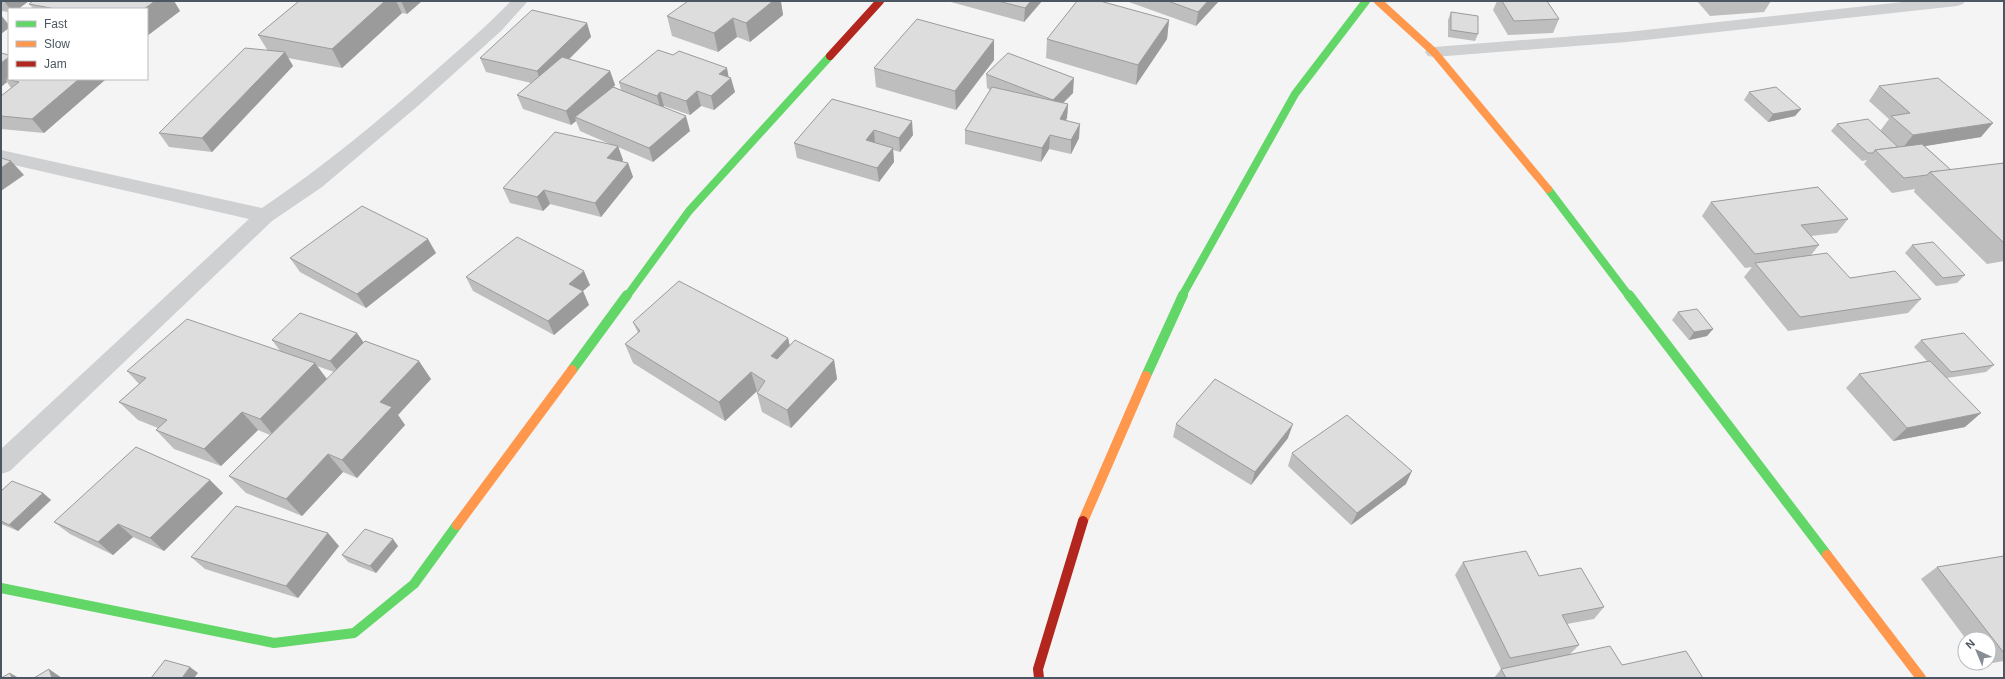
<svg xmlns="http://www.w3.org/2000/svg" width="2005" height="679" font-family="Arial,sans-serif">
<rect width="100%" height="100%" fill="#f4f4f4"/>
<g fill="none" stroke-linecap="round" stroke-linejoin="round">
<g fill="#ced0d2" fill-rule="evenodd">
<path d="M 511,1 L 528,1 L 501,31 L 419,105 L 322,187 L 272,221 L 10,471 L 1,474 L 1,449 L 249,219 L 1,162 L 1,150 L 262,208 C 323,167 380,120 435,71 C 461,48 487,26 511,1 Z"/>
<polygon points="1912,1 1965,1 1963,4 1957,6 1627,42 1434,57 1428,56 1425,52 1428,48 1434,47 1627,32"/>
</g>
<g stroke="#63d668" stroke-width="8">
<polyline points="1548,189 1629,296"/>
<polyline points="627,296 689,211 830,56"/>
<polyline points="1182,296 1295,94 1366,1"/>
</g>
<g stroke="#63d668" stroke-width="10">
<polyline points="1629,295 1827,555"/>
<polyline points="572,370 627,295"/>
<polyline points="1146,376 1183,295"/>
<polyline points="1,588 274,643 354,633 414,584 457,525"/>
</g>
<polyline stroke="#ff974d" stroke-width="8" points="1378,1 1434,52 1548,189"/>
<g stroke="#ff974d" stroke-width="10">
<polyline points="1083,521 1146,376"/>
<polyline points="457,525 572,370"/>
<polyline points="1827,555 1921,678"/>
</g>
<polyline stroke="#b3261e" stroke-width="8" points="830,56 880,1"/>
<polyline stroke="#b3261e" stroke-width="10" points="1039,678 1038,669 1083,521"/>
</g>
<g fill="#bebebf" fill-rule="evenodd">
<polygon points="1,1 29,1 18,9 9,9 9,12 1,11"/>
<polygon points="33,1 174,1 180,11 147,36 147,9 34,9 29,4"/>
<polygon points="299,1 422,1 407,14 402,13 342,68 288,58 293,66 212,152 169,147 159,133 268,51 258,35"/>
<polygon points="947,1 1042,1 1024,22"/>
<polygon points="1126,1 1219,1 1196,26"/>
<polygon points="1497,1 1547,1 1559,19 1553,33 1508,35 1493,10"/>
<polygon points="1697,1 1771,1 1764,12 1710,16"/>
<polygon points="781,2 783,15 750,42 737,37 718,52 672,36 667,16"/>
<polygon points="1451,12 1478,34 1475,41 1448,37 1448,20"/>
<polygon points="1169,20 1167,39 1136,85 1046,58 1047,39"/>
<polygon points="587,23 591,37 569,59 610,71 615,85 614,87 621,90 619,82 729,77 735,92 714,110 701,106 690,115 664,106 663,107 690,131 653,162 618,147 623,160 622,162 628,163 633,177 601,217 550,204 543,211 510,203 503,188 612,145 580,131 576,121 571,125 523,109 517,95 531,83 486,72 480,58"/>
<polygon points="994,40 994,60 956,110 876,87 874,68"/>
<polygon points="1,53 9,79 106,79 44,133 1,129 1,96 11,88 7,82 1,87"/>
<polygon points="986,74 1073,93 1063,103 1068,104 1067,118 1066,120 1079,138 1071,154 1049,149 1041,162 965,144 965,130 990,90 987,88"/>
<polygon points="1879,86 1981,137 1925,146 1951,170 2004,163 2004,261 1987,264 1914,192 1915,189 1892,193 1864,164 1867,160 1862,161 1831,131 1837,124 1898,147 1880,131 1889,119 1869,101"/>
<polygon points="1749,92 1801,109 1795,116 1768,122 1744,100"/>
<polygon points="832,99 913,135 900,152 893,150 894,162 879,182 797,158 794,143"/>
<polygon points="1711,202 1848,219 1837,233 1811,236 1819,245 1811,255 1850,278 1921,299 1908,313 1788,331 1744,277 1752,267 1745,268 1702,216"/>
<polygon points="1912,245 1965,275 1957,283 1936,286 1905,253"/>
<polygon points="436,253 366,308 300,272 290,258"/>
<polygon points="466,277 590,285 583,291 589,305 554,335 473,291"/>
<polygon points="1678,312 1713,329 1707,336 1689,340 1672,320"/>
<polygon points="633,322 788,338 790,346 834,360 837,379 791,428 762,412 757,393 758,392 757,391 725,421 633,363 625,344 638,333"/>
<path d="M 272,340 L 363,342 L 431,379 L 398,415 L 405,425 L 357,478 L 343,472 L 302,516 L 246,493 L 229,476 L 270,435 L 258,430 L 221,466 L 174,449 L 156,430 L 158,428 L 138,420 L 119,402 L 139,384 L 127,371 L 281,352 ZM 317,366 L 334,372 L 327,379 Z"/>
<polygon points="1921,340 1994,365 1986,372 1947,378 1965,427 1893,441 1846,388 1859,374 1927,361 1914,347"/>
<polygon points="1176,424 1288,438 1251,485 1173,437"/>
<polygon points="1292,453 1406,484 1351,525 1288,466"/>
<polygon points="1,491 43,493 51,500 18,531 1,524"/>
<polygon points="223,493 164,551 133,537 113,555 70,534 54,522"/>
<polygon points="339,546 298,598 205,569 191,557"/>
<polygon points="398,546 376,573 348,562 342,555"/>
<polygon points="2004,556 2004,661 1986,664 1985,663 1989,663 1989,639 1966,639 1921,579 1937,567"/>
<polygon points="1463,562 1539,576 1604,607 1594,619 1567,624 1579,645 1570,654 1622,665 1703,678 1494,678 1501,669 1506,668 1501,669 1455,575"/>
</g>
<g fill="#9b9b9b">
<polygon points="4,1 29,1 18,9 10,9"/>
<polygon points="155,1 174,1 180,11 147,36 147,9 144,9"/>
<polygon points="385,1 396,1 402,13 342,68 332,49"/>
<polygon points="401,1 422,1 407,14"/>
<polygon points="769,1 782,1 781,2 783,15 750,42 746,23"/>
<polygon points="1031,1 1042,1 1024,22 1025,8"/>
<polygon points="1208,1 1219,1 1196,26 1198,12"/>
<polygon points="1,15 9,25 9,28 1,34"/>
<polygon points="733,18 737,37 718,52 714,33"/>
<polygon points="1169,20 1167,39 1136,85 1138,65"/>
<polygon points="587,23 591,37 542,86 537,71"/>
<polygon points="994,40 994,60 956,110 955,91"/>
<polygon points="285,52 293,66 212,152 202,138"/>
<polygon points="9,57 9,79 5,79 7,82 1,87 1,63"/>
<polygon points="727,68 729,79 731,78 735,92 714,110 711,96 719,74"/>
<polygon points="610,71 615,85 579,118 575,117 576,121 571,125 566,111"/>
<polygon points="1074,78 1073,93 1052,114 1053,100"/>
<polygon points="79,79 106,79 44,133 32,119"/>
<polygon points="697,91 701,106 690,115 686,101"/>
<polygon points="660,92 664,106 661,110 657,96"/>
<polygon points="1068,104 1067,118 1059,133 1060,119"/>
<polygon points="1801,109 1795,116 1768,122 1773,114"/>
<polygon points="686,116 690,131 653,162 649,148"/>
<polygon points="912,121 913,135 900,152 899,138"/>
<polygon points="1993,123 1981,137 1901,150 1913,135"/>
<polygon points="1080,124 1079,138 1071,154 1071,140"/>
<polygon points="874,130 875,144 866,140"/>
<polygon points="1050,135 1049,149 1041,162 1042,148"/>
<polygon points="618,146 623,160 612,172 607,158"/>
<polygon points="893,148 894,162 879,182 877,168"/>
<polygon points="11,161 24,175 1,191 1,168"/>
<polygon points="628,163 633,177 601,217 595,203"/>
<polygon points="544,190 550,204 543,211 537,197"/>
<polygon points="428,239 436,253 366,308 357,294"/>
<polygon points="584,271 590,285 583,291 589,305 554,335 548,321 569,284"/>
<polygon points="1713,329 1707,336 1689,340 1694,332"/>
<polygon points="357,333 367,347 340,374 330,361"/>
<polygon points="788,338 792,357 776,375 771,356"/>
<polygon points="834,360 837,379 791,428 787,410"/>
<polygon points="419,361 431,379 398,415 405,425 357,478 342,460 380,402"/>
<polygon points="315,363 329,382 275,437 260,419"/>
<polygon points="751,372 757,391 725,421 719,402"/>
<polygon points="242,412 258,430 221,466 204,449"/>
<polygon points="1981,413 1965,427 1893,441 1907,428"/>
<polygon points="1293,424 1288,438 1251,485 1255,472"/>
<polygon points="328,454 343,472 302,516 286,499"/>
<polygon points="1412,471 1406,484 1351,525 1357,513"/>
<polygon points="210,480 223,493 164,551 150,538"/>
<polygon points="43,493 51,500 18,531 9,525"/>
<polygon points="118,524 133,537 113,555 98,542"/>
<polygon points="328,533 339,546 298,598 286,586"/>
<polygon points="393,539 398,546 376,573 370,566"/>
<polygon points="190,667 198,673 194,678 182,678"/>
<polygon points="49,669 62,678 52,678"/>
<polygon points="10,673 19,678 12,678"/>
</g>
<g fill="#ddddde" stroke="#9b9b9b">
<polygon points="33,1 155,1 144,9 56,9 29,4"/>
<polygon points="299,1 385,1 332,49 258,35"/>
<polygon points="688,1 773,1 746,23 733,18 714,33 667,16"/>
<polygon points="998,1 1031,1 1025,8"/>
<polygon points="1077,1 1100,1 1169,20 1138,65 1047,39"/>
<polygon points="1168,1 1208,1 1198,12"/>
<polygon points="1502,1 1547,1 1559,19 1514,21"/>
<polygon points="532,10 587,23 537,71 480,58"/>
<polygon points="1451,12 1478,16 1478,34 1451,30"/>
<polygon points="917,19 994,40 955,91 874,68"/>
<polygon points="245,48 285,52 202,138 159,133"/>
<polygon points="658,50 673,55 679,51 727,68 719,74 731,78 711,96 697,91 686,101 660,92 657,96 619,82"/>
<polygon points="1,53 9,55 9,57 1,63"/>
<polygon points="1008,53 1074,78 1053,100 986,74"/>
<polygon points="562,57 610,71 566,111 517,95"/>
<polygon points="9,77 9,79 79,79 32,119 1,116 1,96 19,82 5,79"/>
<polygon points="1938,78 1993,123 1913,135 1891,116 1910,113 1879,86"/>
<polygon points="613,87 686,116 649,148 575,117"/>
<polygon points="992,87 1068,104 1060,119 1080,124 1071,140 1050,135 1042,148 965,130"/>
<polygon points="1776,87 1801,109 1773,114 1749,92"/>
<polygon points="832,99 912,121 899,138 874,130 866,140 893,148 877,168 794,143"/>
<polygon points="1868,119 1898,147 1875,150 1873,153 1868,153 1837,124"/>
<polygon points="555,132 618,146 607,158 628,163 595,203 544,190 537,197 503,188"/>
<polygon points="1922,144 1951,170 1930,172 1927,175 1904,178 1875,150"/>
<polygon points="1,158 11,161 1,168"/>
<polygon points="2004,163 2004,243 1930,172"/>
<polygon points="1818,187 1848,219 1801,225 1819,245 1755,254 1711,202"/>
<polygon points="362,206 428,239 357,294 290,258"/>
<polygon points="517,237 584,271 569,284 583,291 548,321 466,277"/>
<polygon points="1933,242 1965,275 1943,278 1912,245"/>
<polygon points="1827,253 1850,278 1895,271 1921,299 1800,317 1755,263"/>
<polygon points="679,281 788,338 771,356 777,359 795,340 834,360 787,410 757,393 765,381 751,372 719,402 625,344 640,331 633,322"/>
<polygon points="1697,309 1713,329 1694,332 1678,312"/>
<polygon points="300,313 357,333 330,361 272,340"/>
<polygon points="187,319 315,363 260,419 242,412 204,449 156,430 167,420 119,402 146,378 127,371"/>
<polygon points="1964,333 1994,365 1951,372 1921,340"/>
<polygon points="365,341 419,361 380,402 392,407 342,460 328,454 286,499 229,476"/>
<polygon points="1930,361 1981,413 1907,428 1859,374"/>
<polygon points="1215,379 1293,424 1255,472 1176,424"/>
<polygon points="1347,415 1412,471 1357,513 1292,453"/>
<polygon points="136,447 210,480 150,538 118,524 98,542 54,522"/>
<polygon points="12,481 43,493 9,525 1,521 1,491"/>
<polygon points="236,506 328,533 286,586 191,557"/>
<polygon points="365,529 393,539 370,566 342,555"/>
<polygon points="1526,551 1539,576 1581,568 1604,607 1562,615 1579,645 1510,658 1463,562"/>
<polygon points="2004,556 2004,653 1937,567"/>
<polygon points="1610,646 1622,665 1686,651 1703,678 1506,678 1501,669"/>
<polygon points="165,660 190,667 182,678 151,678"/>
<polygon points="49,669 52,678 34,678"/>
<polygon points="10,673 12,678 1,678"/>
</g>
<rect width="2005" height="679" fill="none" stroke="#4a5661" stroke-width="4"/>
<rect x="8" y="8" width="140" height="72" fill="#ffffff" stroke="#b7bbc0"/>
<rect x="16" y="21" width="20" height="6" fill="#63d668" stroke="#b7bbc0"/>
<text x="44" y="28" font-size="12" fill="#4a5661">Fast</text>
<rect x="16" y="41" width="20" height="6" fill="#ff974d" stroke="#b7bbc0"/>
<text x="44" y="48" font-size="12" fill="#4a5661">Slow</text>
<rect x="16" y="61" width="20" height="6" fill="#b3261e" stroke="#b7bbc0"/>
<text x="44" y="68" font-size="12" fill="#4a5661">Jam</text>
<g transform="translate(1977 651) rotate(316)"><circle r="19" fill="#ffffff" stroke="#b7bbc0"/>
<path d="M0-3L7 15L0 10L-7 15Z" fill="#868d94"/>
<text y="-6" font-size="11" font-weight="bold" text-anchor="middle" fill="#4a5661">N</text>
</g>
</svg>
